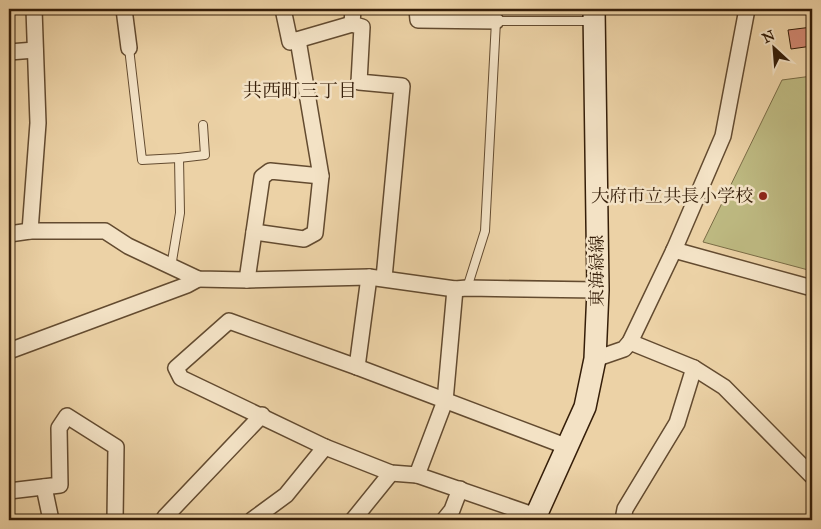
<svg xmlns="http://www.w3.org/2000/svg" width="821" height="529" font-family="'IM FELL Great Primer','Noto Serif JP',serif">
<rect width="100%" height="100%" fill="#ecd2a6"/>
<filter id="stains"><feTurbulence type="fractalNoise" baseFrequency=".004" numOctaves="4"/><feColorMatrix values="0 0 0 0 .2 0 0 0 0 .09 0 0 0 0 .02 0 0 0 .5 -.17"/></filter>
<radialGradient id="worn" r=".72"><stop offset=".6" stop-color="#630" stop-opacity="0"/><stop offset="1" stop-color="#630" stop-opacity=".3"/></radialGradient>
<polygon fill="#beba82" stroke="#7a6c46" points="812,76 812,271 703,242 782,80"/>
<polygon fill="#d28973" stroke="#351e09" points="812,27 812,46 791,49 788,30"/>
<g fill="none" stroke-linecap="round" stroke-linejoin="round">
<g stroke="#634b30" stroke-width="10">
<g id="service">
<polyline points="129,48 142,160 179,158 205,155 203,125"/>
<polyline points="171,267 180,213 179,158"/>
<polyline points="467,288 485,231 496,21 592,21"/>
</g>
</g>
<g stroke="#634b30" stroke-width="18">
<g id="minor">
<polyline points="124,9 129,48"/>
<polyline points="283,9 290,42 352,24"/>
<polyline points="353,9 352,24 362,27 359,82 402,86 384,278"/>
<polyline points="417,9 418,20 496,21"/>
<polyline points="9,52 35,50"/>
<polyline points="30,231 38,123 34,9"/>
<polyline points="254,232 304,239 315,233 321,176 298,40"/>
<polyline points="9,234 30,231 105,231 128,246 198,279 247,280 369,277 455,289 467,288 598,290"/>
<polyline points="674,250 812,288"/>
<polyline points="247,280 262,177 270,171 321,176"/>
<polyline points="630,342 694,368 724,387 812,476"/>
<polyline points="9,351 187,285 198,279"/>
<polyline points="595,359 624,349 630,342 674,250 723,136 747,9"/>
<polyline points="357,367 369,277"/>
<polyline points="417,475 445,401 455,289"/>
<polyline points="44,487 51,520"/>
<polyline points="9,491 60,485 59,428 67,416 116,447 115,520"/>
<polyline points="536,516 417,475 391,473 325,447 181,378 176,368 229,321 357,367 568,447"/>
<polyline points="168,520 165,517 262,415"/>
<polyline points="252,520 286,495 325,447"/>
<polyline points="353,520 391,473"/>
<polyline points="444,520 452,510 460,489"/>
<polyline points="623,520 625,509 677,423 694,368"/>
</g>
</g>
<g stroke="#351e09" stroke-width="24">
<polyline id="secondary" points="534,520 585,407 595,359 598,290 594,9"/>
</g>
<use href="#service" stroke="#f3e2c5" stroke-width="8"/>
<use href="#minor" stroke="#f3e2c5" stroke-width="15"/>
<use href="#secondary" stroke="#f3e2c5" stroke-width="21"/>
</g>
<circle fill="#8f2418" stroke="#f3e2c5" stroke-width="2" cx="763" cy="196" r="5"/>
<g text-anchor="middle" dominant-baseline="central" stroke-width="5" stroke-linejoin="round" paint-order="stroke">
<g font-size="18" fill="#351e09" stroke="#f3e2c5" text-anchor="end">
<text x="753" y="196">大府市立共長小学校</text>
</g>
<g font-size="18" fill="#351e09" stroke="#f3e2c5">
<text transform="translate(597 271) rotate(-90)">東海緑線</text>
</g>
<g font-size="19" fill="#351e09" stroke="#f3e2c5">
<text x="300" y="90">共西町三丁目</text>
</g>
</g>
<rect width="821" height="529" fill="none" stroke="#ecd2a6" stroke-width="30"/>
<rect x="10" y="10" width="801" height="509" fill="none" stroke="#351e09" stroke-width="2.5"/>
<rect x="15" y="15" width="791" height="499" fill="none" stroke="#351e09"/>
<g transform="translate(774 48) rotate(334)" stroke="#f3e2c5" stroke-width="4" paint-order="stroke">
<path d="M0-4L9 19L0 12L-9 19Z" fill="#351e09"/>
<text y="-8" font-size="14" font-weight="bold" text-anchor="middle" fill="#351e09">N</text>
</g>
<rect width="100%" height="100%" filter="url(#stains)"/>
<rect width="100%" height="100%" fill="url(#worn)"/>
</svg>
